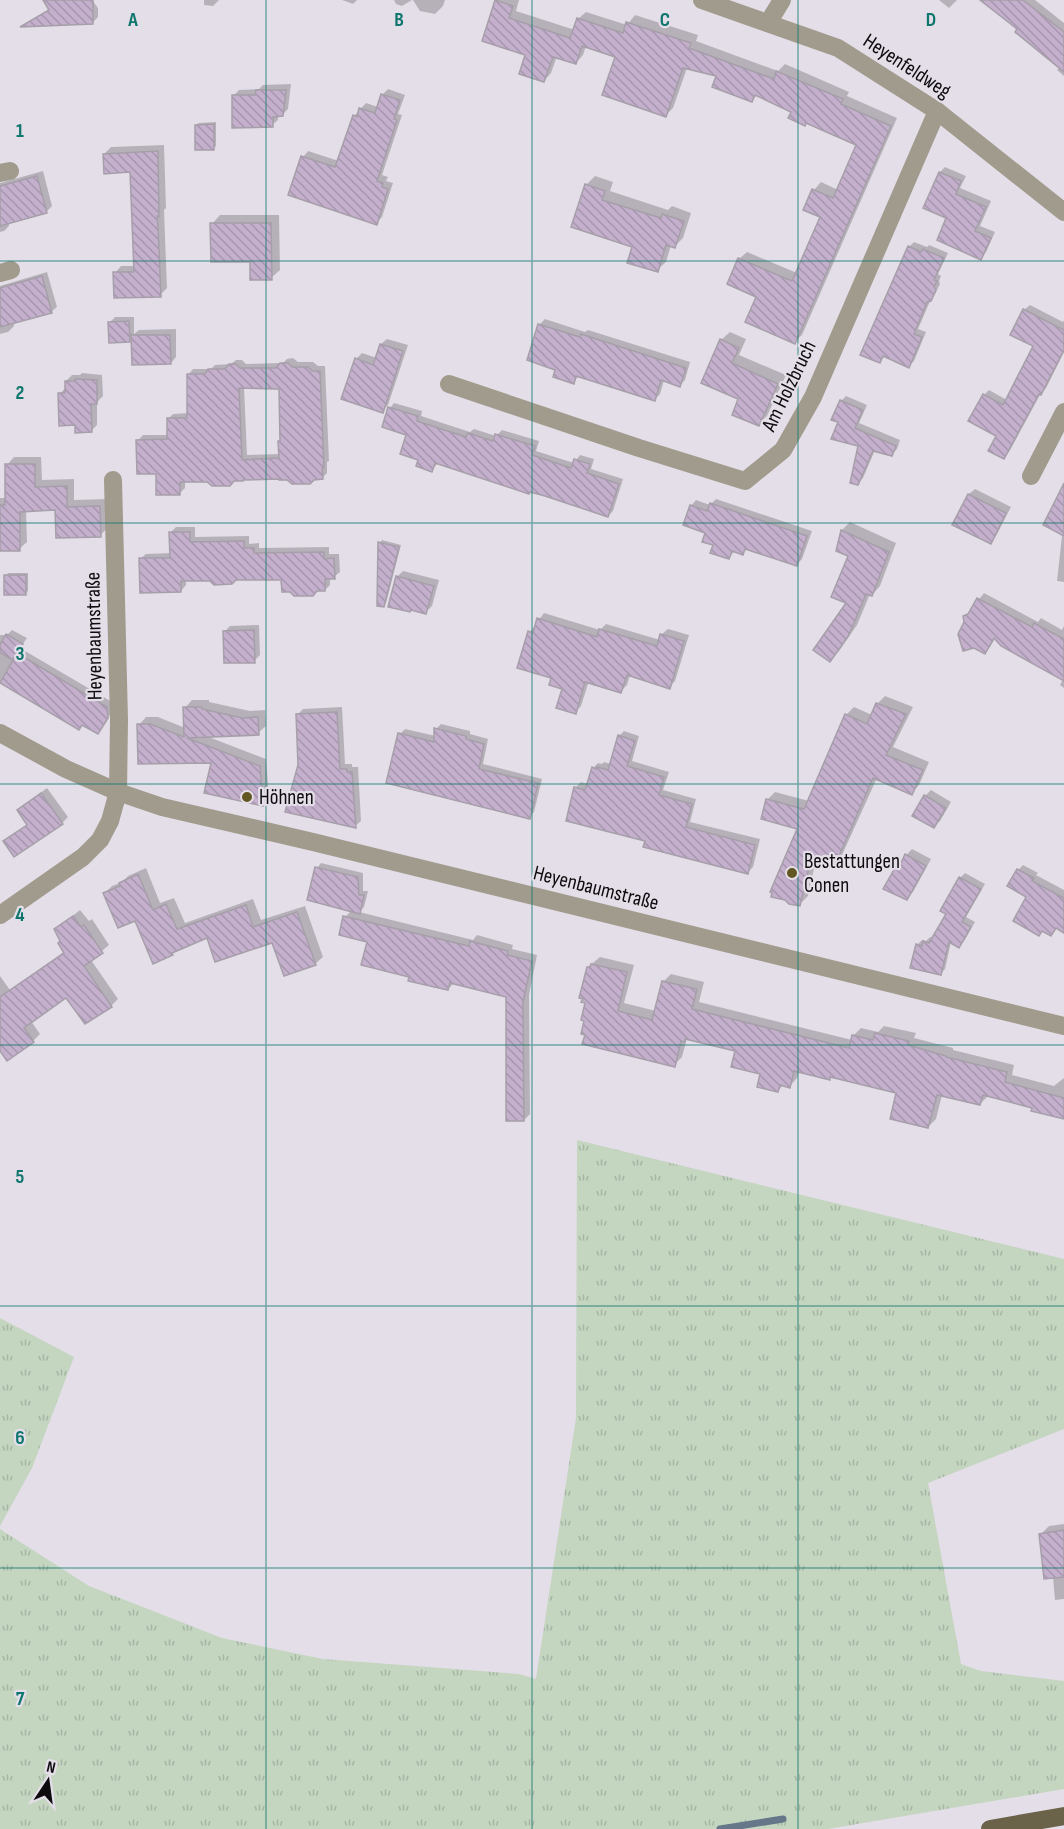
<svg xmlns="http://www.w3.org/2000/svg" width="1064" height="1829" font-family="'Sofia Sans Condensed',sans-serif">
<defs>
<pattern id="grass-tufts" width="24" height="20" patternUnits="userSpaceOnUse" patternTransform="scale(1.5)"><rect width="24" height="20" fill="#c4d5c0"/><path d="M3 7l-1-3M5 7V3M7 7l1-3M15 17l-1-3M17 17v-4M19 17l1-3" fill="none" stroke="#a7b6a4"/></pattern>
<pattern id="building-back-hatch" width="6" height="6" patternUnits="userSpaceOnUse" patternTransform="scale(1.5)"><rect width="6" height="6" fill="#c4b0cd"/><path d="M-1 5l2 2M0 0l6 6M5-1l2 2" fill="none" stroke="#a796af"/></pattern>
</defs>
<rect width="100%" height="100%" fill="#e4dee8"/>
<g fill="url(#grass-tufts)">
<polygon points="577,1140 1064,1259 1064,1429 928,1483 961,1664 981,1671 1064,1681 1064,1789 828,1829 0,1829 0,1529 89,1586 222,1638 323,1659 519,1674 536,1679 576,1418"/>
<polygon points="0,1318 74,1357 32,1468 0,1526"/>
</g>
<g fill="#0003" fill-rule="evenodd">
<polygon points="45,0 92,0 98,8 98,17 93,22 23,25 50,9"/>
<polygon points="204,0 219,0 213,6 204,5"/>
<polygon points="342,0 357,0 353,4"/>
<polygon points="394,0 412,0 402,6 396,4"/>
<polygon points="413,0 445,0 443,6 435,14 420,11"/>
<polygon points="497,0 519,0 516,11 575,30 578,19 586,12 627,25 635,15 698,35 696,41 778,71 785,64 849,92 847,96 897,118 802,335 794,342 758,296 739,259 747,252 797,273 822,216 814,190 821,182 838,190 858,144 807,122 793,111 757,95 752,100 718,75 687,68 673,108 666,115 616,56 586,46 583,55 576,63 557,56 551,73 544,81 527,54 484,40"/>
<polygon points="939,0 957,0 949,8"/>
<polygon points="998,0 1035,0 1064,23 1064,76 1057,70 1060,67 1020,29"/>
<polygon points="291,84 288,109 282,115 278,115 278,120 272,125 233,96 239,90 259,89 263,85"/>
<polygon points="388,89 405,95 398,114 402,115 382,175 388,177 386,181 393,183 382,217 376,223 303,157 308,151 339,161 354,116 366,103 378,107 382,95"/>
<polygon points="216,122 216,146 214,148 196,125 199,123"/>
<polygon points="164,145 166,208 164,210 167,288 160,295 115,273 121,266 135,266 132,171 104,154 111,147"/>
<polygon points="945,167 966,176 960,188 991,201 980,226 995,232 986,252 981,258 948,217 940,172"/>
<polygon points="43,171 52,206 46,212 9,222 9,226 4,231 0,232 0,183"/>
<polygon points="595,176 613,182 610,191 668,210 672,206 691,213 683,238 675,246 671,245 666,262 657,270 634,246 586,185"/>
<polygon points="220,215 279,215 280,270 271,278 212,224"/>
<polygon points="914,242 927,247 929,245 948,253 938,274 941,276 939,281 940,284 935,294 931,299 918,329 926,332 914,361 909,366 884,357 879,362 909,247"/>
<polygon points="47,272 57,307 51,312 14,323 14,326 8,332 0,334 0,286"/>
<polygon points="1030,305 1063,322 1064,320 1064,352 1046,388 1041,393 1009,452 1003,457 998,435 984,395 989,390 1007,400 1035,345 1024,310"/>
<polygon points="115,317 134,317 134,334 139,330 176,329 176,357 171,363 133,337 129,341 110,322"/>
<polygon points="545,319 585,332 588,330 690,362 685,380 680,385 664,380 660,394 654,400 579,376 573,382 557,369 539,325"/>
<polygon points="730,332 746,339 739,355 786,375 767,416 758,424 740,398 721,340"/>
<polygon points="387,339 408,345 388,405 382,411 356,359 362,353 377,358 381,344"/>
<path d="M 293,358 L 298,362 L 313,362 L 318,366 L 325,366 L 329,461 L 327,462 L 327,473 L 322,478 L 185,481 L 185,488 L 180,493 L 157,472 L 137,441 L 143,435 L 169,435 L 168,419 L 173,414 L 189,413 L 188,375 L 193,369 L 211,369 L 215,365 L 231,364 L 236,360 L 242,360 L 246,364 L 283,363 L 287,359 ZM 244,387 L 280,387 L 282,440 L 280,454 L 247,455 Z"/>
<polygon points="82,373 102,375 103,396 97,402 97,425 91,431 60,394 66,387 66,381 72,375 80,375"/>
<polygon points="846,396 867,405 859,423 900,440 897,449 892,454 875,450 863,478 858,483 859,445 840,422 841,401"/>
<polygon points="394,403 422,411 421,416 470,432 474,429 496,436 502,430 539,441 536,451 574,463 580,455 594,459 591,469 623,479 613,511 608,516 438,463 432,470 420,459 407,434 390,408"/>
<polygon points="14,457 41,457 42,480 74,479 74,500 107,499 108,528 100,535 57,509 26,510 27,542 19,549 0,550 0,498 7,498 7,465"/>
<polygon points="975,489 1011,507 996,536 990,542 954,524 969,494"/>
<polygon points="1064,493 1064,582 1057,581 1062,536 1045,524"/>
<polygon points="716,499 812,531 802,559 797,564 748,548 742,553 735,551 729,557 714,544 691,506 696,500 710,505"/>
<polygon points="850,522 896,543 880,586 872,595 870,594 857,625 839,651 830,660 848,603 850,555 838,550 842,530"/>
<polygon points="176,527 195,527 195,537 249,536 249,544 259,543 259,548 329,547 329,554 339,554 340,572 334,577 330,577 330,585 325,590 283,578 186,580 186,585 181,591 140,559 146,554 171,553 171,532"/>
<polygon points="382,540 401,545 386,603 384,605 380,543"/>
<polygon points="403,571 439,580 432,606 426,612 397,577"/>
<polygon points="8,573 28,573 28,591 25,594 6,576"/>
<polygon points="984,593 1038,622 1041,618 1062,630 1064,626 1064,688 1060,685 1063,679 996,637 990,647 985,652 965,617"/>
<polygon points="544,613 600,630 606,624 660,640 662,634 668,629 689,635 675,681 669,687 630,675 627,685 621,691 589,681 581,706 575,712 564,688 552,677 530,632"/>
<polygon points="259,625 260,655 254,661 224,632 230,626"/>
<polygon points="12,630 27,638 20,648 112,702 112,712 98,732 83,724 79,728 0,682 0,635 7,635"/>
<polygon points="885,696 913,707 893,747 929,762 919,785 912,793 877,778 842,855 835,863 817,855 808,896 800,904 799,828 767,800 775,792 809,801 846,715 854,707 872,715 877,704"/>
<polygon points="192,700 209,700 209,702 250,711 265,710 266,726 258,733 206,736 266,759 269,797 262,805 213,761 139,725 146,717 158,717 185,728 185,708"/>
<polygon points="342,707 345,764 352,764 352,767 358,767 361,821 355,826 299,765 297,715 303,709"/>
<polygon points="441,724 470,731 470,734 488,739 483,764 542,779 534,812 529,817 400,734 405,729 436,736 436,729"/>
<polygon points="624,731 639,736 632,761 669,772 663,790 696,799 690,822 760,839 753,867 748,872 647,840 575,788 581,782 588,784 593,768 598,763 602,764 604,762 611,764 619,736"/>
<polygon points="47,788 68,817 62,823 5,841 28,824 18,810"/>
<polygon points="931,790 951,802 940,821 934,826 925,796"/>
<polygon points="912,849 931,859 913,892 907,898 900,862"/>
<polygon points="321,863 363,873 363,891 368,891 364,907 359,912 473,940 477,935 513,945 512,949 537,955 529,995 530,1114 524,1120 508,996 454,983 448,989 411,976 369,941 345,917 352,910 317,868"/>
<polygon points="1023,865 1038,873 1036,875 1064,890 1064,931 1057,927 1051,934 1043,930 1039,934 1029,896 1018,870"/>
<polygon points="146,868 160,903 174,898 185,923 253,899 261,920 305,906 323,957 315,964 273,941 207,936 177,949 172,954 105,893 112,886 122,882 128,876"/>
<polygon points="965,873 985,884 966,917 975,922 964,941 959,946 951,942 945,969 940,974 917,945 922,940 926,941 930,937 933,938 948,913 960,878"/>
<polygon points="80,910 89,921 92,919 109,945 91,960 118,999 111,1006 67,996 31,1021 40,1034 33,1041 7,1059 0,1049 0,976 10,990 65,951 56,929"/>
<polygon points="600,957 634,965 624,1003 656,1011 663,982 671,974 704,982 699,1002 852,1040 853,1036 861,1028 878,1032 884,1026 916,1033 914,1038 953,1048 953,1050 1014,1065 1012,1075 1054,1086 1064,1078 1064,1117 1034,1107 989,1095 980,1104 942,1095 936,1119 928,1127 898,1092 831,1076 829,1078 799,1071 797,1078 790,1086 784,1084 778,1091 762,1073 737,1050 687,1038 682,1057 674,1065 586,1033 588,967"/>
<polygon points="1064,1524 1064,1599 1055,1600 1053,1577 1041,1534 1049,1526"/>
</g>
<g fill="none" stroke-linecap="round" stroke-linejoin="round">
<polyline stroke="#67778a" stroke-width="7" points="720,1829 783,1819"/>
</g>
<g fill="url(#building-back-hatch)" stroke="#a69fa9" stroke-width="1.5" fill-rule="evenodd">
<polygon points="43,0 93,0 93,24 20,27 49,10"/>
<polygon points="495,0 513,6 509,18 570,38 577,18 623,33 626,22 691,43 689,48 774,79 776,71 843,99 841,104 891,126 795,344 745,322 756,297 727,284 738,258 792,281 820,217 803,210 812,189 833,198 856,145 806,123 805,126 788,118 791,112 755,95 752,102 712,87 716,76 683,68 666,117 602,95 615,57 582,46 576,64 553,57 544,82 519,74 525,55 482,41"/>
<polygon points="980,0 1023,0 1064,32 1064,72 1015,32 1017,29"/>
<polygon points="256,90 286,90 283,116 273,117 273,127 232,128 232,95 255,95"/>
<polygon points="381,94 400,100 394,119 397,120 377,181 383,183 382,187 388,189 377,225 288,195 301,156 335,167 353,115 357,117 359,108 375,113"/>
<polygon points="214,124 214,150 195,150 195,125"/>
<polygon points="158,151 159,217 157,216 158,226 161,297 114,298 113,272 134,272 130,172 104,174 103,154"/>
<polygon points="939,172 961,181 956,194 986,207 975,231 991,238 981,260 937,240 946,218 923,208"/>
<polygon points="37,176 47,213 0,226 0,186"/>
<polygon points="585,184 605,191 602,200 661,218 662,214 684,221 675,248 666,245 658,272 627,263 632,247 571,227"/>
<polygon points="210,223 271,223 272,280 250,280 250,262 211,262"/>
<polygon points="908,246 921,252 923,249 944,258 934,280 937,281 934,287 936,290 931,301 927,302 914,334 922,337 909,368 883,356 880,363 860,355"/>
<polygon points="42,276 52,313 0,327 0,288"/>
<polygon points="1023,309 1064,330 1064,350 1041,395 1039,394 1004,459 988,451 996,436 968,421 983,394 1003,405 1033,346 1010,335"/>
<polygon points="129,321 130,342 109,343 108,322"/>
<polygon points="538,324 580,337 581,334 686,368 680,387 661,380 655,401 576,376 574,384 553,377 555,370 527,360"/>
<polygon points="131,335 170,335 171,364 132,365"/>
<polygon points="720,339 739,348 732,363 778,384 759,426 732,415 738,399 701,383"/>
<polygon points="380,344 403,351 383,413 341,399 355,358 373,365"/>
<path d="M 280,363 L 288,363 L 292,367 L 308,367 L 312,371 L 320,371 L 324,468 L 322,468 L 323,479 L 314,480 L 310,484 L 292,484 L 287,480 L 279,480 L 279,479 L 243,480 L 243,481 L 234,481 L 230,486 L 212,486 L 207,482 L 180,482 L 180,495 L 156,495 L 156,474 L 137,474 L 136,440 L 167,439 L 167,418 L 187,418 L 187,374 L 205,374 L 208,369 L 225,369 L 229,364 L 236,364 L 240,368 L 276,368 ZM 239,388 L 279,389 L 280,441 L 278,441 L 279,458 L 242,460 Z"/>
<polygon points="75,379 97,380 97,404 91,404 92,432 75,433 75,425 59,426 58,393 65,393 65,381 75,381"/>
<polygon points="840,400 863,410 855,428 896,446 892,456 873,451 858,485 850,483 858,446 831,439 838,422 831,420"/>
<polygon points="388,407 418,416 417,421 466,437 468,433 493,441 495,434 535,446 532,455 571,468 574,459 590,464 587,473 619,484 608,517 545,496 530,492 529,494 435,463 432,472 416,466 418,460 400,454 406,435 382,427"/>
<polygon points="5,464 35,464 35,487 67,486 67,507 100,506 101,537 56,538 55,510 20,512 20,551 0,551 0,505 5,505"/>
<polygon points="1064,483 1064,536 1043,525"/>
<polygon points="968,494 1006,513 991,544 952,525"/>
<polygon points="710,503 807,536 797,566 745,549 743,555 732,551 729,559 710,553 713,545 702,542 705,533 683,525 690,505 707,511"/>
<polygon points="841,530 889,552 872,596 866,594 849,635 830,662 813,650 846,603 831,597 848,556 836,551"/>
<polygon points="169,532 190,532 190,542 244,541 244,548 254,548 254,553 324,552 324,559 334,558 335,579 325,579 325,591 317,591 313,596 294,596 290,592 282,592 281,580 236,580 232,584 214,585 210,581 181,581 181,592 140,593 139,558 170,558"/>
<polygon points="378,542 399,547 384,607 377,606"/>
<rect x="4" y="575" width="22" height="20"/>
<polygon points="396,576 434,586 426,614 411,610 410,612 388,607"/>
<polygon points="977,598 1032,627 1034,623 1064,639 1064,681 1001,646 994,638 985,654 974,648 963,651 958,634 964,622 963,616 968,614"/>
<polygon points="537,618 597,637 599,629 657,646 660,634 684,641 670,689 627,675 621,693 585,682 576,714 556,708 562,689 549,685 551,678 517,668 528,631 533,633"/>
<polygon points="254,630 255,663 224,663 223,631"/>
<polygon points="6,634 23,644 17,653 107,707 108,718 98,734 82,725 79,730 0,683 16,655 12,660 0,652 0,645"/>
<polygon points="876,703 906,714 886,755 923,770 912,795 873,778 835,865 812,855 800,906 789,904 785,900 771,897 772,892 770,892 797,829 761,819 766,799 804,809 845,714 867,724"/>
<polygon points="183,707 202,707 202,709 242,718 258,717 259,735 187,738 260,766 263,806 204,793 211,763 138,764 137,724 150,724 184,737"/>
<polygon points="337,712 340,769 347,769 347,772 352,772 356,828 285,812 298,765 296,714"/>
<polygon points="434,728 466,736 466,739 484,744 479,769 538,783 530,819 386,783 398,733 434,742"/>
<polygon points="618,735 635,741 627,766 664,777 659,795 692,804 686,827 755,845 748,874 643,847 645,841 566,821 574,787 585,790 592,767 596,769 597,767 608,770"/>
<polygon points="41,793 63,824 14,857 3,841 27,825 17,810"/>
<polygon points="924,795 946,808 934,828 912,816"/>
<polygon points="905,854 926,866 907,900 883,889 899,861 901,863"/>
<polygon points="315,867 358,877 359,895 364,895 360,914 307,900"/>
<polygon points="1017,869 1034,878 1032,881 1064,898 1064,933 1056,928 1051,936 1042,931 1039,936 1013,921 1026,897 1007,886"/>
<polygon points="138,874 153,910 166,904 177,929 246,905 253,927 297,912 316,965 284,976 272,943 215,962 207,938 172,953 173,955 153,964 135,921 118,928 103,893 120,886 119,883"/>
<polygon points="959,877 981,889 962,922 971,927 959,948 949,942 941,975 910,968 916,944 922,946 923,941 929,943 946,914 940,911"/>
<polygon points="73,916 81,927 84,925 103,953 84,966 112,1007 85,1024 66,998 24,1028 34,1042 7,1061 0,1051 0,997 64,953 58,943 60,941 54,929"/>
<polygon points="343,916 469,946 470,941 508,951 507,955 532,961 523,1002 524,1121 506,1121 506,997 450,983 448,990 408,981 409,977 361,965 367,942 339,935"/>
<polygon points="591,964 627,972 618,1011 652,1020 662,981 697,989 692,1009 849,1048 852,1035 873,1040 875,1033 909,1041 908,1045 946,1056 946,1057 1007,1072 1005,1082 1064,1098 1064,1119 1031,1111 1032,1108 983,1095 980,1105 937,1095 928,1128 890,1119 896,1093 830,1077 830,1080 794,1071 790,1088 780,1085 778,1092 757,1087 760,1074 731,1067 735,1051 685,1039 685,1042 681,1041 675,1067 582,1044 585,1035 581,1034 584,1021 581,1020 585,1003 581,1002 583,999 579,998 587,967 590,967"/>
<polygon points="1064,1530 1064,1577 1044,1579 1039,1534"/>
</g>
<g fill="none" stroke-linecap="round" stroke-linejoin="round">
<g stroke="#a09b8d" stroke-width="18">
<polyline points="702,0 838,48 937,111 1064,212"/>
<polyline points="768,23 782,0"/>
<polyline points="0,173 10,171"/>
<polyline points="0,273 11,270"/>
<polyline points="449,384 639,448 745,481 783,450 813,397 937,111"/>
<polyline points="1031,476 1064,412"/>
<polyline points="0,733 66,769 118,792 162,807 313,842 1064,1026"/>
<polyline points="0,915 83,857 100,840 110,821 118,792 119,720 113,480"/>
</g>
<polyline stroke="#6a6249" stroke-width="18" points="990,1829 1064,1816"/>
</g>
<path fill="none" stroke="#0f766e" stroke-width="1.5" stroke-opacity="0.55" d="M 266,0 L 266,1829M 532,0 L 532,1829M 798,0 L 798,1829M 0,261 L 1064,261M 0,523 L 1064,523M 0,784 L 1064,784M 0,1045 L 1064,1045M 0,1306 L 1064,1306M 0,1568 L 1064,1568"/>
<g fill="#625622" stroke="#e4dee8" stroke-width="2">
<circle cx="247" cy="797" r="6"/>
<circle cx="792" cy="873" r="6"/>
</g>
<g text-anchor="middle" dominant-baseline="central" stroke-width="4.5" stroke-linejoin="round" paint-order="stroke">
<g font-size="21" fill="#0d0b0e" stroke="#e4dee8">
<text transform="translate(907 66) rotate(33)">Heyenfeldweg</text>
<text transform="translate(789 386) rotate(-64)">Am Holzbruch</text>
<text transform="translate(94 636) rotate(-91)">Heyenbaumstraße</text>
<text transform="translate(596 888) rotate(14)">Heyenbaumstraße</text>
</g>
<g font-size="21" fill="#0d0b0e" stroke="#e4dee8" text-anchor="start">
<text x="259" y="797">Höhnen</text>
<text x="804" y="861">Bestattungen<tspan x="804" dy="24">Conen</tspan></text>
</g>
</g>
<g font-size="20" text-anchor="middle" font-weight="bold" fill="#0f766e" stroke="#e4dee8" stroke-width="4.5" stroke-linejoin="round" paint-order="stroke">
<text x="133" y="26">A</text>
<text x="399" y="26">B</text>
<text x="665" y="26">C</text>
<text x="931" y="26">D</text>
<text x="20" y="137">1</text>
<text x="20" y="399">2</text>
<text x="20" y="660">3</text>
<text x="20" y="921">4</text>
<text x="20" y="1183">5</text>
<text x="20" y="1444">6</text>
<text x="20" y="1705">7</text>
</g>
<g transform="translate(48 1781) rotate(13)" stroke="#e4dee8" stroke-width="4.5" paint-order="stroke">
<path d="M0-4.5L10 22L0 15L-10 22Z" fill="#0d0b0e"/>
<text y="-9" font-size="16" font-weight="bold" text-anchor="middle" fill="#0d0b0e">N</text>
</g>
</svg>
